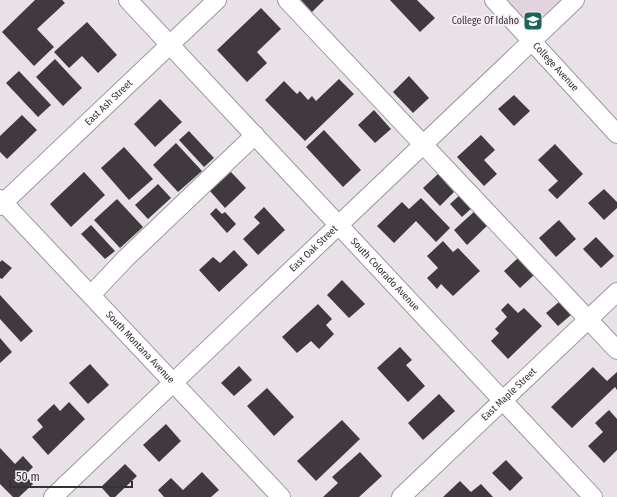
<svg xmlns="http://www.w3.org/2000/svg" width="617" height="497" font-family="'Fira Sans Condensed',sans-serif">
<rect width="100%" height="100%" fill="#e8e1e7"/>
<polygon fill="#e1d4df" points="494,0 575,0 532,41"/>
<g fill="#403a3f">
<polygon points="35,0 62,0 65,3 37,29 54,47 34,66 2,32"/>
<polygon points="301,0 324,0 312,12"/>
<polygon points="390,0 417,0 435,18 420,32"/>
<polygon points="261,8 281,29 257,52 267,63 247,82 217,50"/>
<polygon points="87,22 117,55 98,73 82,56 69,68 54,52"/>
<polygon points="55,59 82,88 63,106 36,77"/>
<polygon points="19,71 51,105 38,117 6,83"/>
<polygon points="409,76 429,98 413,113 393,92"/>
<polygon points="339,79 354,94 305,141 265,100 284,81 297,94 300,91 308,100 312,96 316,101"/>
<polygon points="514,95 530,111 514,126 498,109"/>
<polygon points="160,99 182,122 155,147 134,124"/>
<polygon points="374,110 391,129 375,143 358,125"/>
<polygon points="22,115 37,130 7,159 0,152 0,136"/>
<polygon points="324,130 361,170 343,187 306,147"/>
<polygon points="189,131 214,158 204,167 179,140"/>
<polygon points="481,135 495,150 484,160 497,174 484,186 457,157"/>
<polygon points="176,143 202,171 178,192 153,165"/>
<polygon points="555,144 583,174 557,199 548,190 558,181 538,160"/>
<polygon points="124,147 153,179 129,200 101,168"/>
<polygon points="84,172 105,195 71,227 50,204"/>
<polygon points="231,172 246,188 225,208 210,191"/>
<polygon points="438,174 454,192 440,206 423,188"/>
<polygon points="158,184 171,198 148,219 135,205"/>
<polygon points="604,189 617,202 617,208 604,220 588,203"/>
<polygon points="462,193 474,206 462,217 450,204"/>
<polygon points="421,198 450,228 436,242 416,221 394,243 377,226 402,202 409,209"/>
<polygon points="117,199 143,227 120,248 94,220"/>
<polygon points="264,207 285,230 258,255 243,239 260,223 254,217"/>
<polygon points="216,208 222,214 225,212 236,224 227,233 210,214"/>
<polygon points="476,210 489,224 467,245 454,230"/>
<polygon points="559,220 576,239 556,257 539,238"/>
<polygon points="91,225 115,251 105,259 81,234"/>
<polygon points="596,237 614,256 601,268 583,249"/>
<polygon points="443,241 453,252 458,248 480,271 453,296 441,284 437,289 427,278 438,268 427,256"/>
<polygon points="234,250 248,265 219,292 199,270 213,257 220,263"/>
<polygon points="518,258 534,275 520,288 504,271"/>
<polygon points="2,260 12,268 2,279 0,278 0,262"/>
<polygon points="342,280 365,304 349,318 327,295"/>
<polygon points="0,295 33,331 21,342 0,319"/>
<polygon points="559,302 571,315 558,326 546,313"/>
<polygon points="508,303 518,313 524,308 542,326 508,359 491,341 499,333 495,329 507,317 501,310"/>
<polygon points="318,304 332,319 326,325 334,334 319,349 311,341 297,353 282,337"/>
<polygon points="0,338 12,352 0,363"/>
<polygon points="400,347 412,360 406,365 425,386 408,402 377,368"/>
<polygon points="90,364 109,385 88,404 69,383"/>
<polygon points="239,366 252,380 234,396 221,383"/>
<polygon points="593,367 607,381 617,372 617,390 615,387 572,428 551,407"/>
<polygon points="267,388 294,417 274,436 247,406"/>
<polygon points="439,394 455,411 423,440 408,423"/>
<polygon points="69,402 85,419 48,455 32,437 43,427 37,420 54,404 60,411"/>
<polygon points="609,410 617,419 617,450 604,463 588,446 603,432 595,423"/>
<polygon points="342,420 360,439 316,481 297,461"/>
<polygon points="166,424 181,441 159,462 143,445"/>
<polygon points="0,448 15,464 23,456 33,467 25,475 33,484 19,497 13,497 0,484"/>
<polygon points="360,452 382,476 359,497 323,497 338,483 332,477"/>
<polygon points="506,460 523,478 510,491 492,473"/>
<polygon points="125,464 137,476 115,497 110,497 101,487"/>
<polygon points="202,472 219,490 211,497 164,497 158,490 171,478 183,490"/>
<polygon points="460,481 471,492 481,484 493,497 443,497"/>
</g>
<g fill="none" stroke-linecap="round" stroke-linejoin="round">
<g stroke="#9c969b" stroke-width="20">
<g id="minor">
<path id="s1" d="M 128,0 L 593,497"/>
<polyline points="287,0 617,350"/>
<path id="s2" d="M 494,0 L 617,134"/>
<path id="s3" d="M 0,199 L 281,497"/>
<path id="s4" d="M 0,206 L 217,0"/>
<polyline points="91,295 126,258 255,135"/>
<path id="s5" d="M 53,497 L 575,0"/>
<path id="s6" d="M 401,497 L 617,292"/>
</g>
</g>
<use href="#minor" stroke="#fff" stroke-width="18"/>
</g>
<defs>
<g id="university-square" transform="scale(1)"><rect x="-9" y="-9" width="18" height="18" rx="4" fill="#1c645a" stroke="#f5eef4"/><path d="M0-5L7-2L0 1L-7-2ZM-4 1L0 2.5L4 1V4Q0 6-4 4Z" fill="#fff"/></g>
</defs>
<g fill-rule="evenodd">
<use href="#university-square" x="533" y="21"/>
</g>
<g text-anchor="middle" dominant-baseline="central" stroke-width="4" stroke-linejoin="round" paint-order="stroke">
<g font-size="10" fill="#353235" stroke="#f5eef4" text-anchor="end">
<text x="519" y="21">College Of Idaho</text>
</g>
<g font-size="10" fill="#353235" stroke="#f5eef4">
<text stroke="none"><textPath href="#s2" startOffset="91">College Avenue</textPath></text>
<text stroke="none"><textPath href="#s4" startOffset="150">East Ash Street</textPath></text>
<text stroke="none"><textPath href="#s5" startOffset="360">East Oak Street</textPath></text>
<text stroke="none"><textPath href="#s1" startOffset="376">South Colorado Avenue</textPath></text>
<text stroke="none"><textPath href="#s3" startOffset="204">South Montana Avenue</textPath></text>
<text stroke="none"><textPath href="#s6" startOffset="149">East Maple Street</textPath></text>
</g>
</g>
<path d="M10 481v6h122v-6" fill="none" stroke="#353235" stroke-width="2"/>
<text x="16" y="481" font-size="12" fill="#353235" stroke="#f5eef4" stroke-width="3" paint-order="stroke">50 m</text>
</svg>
